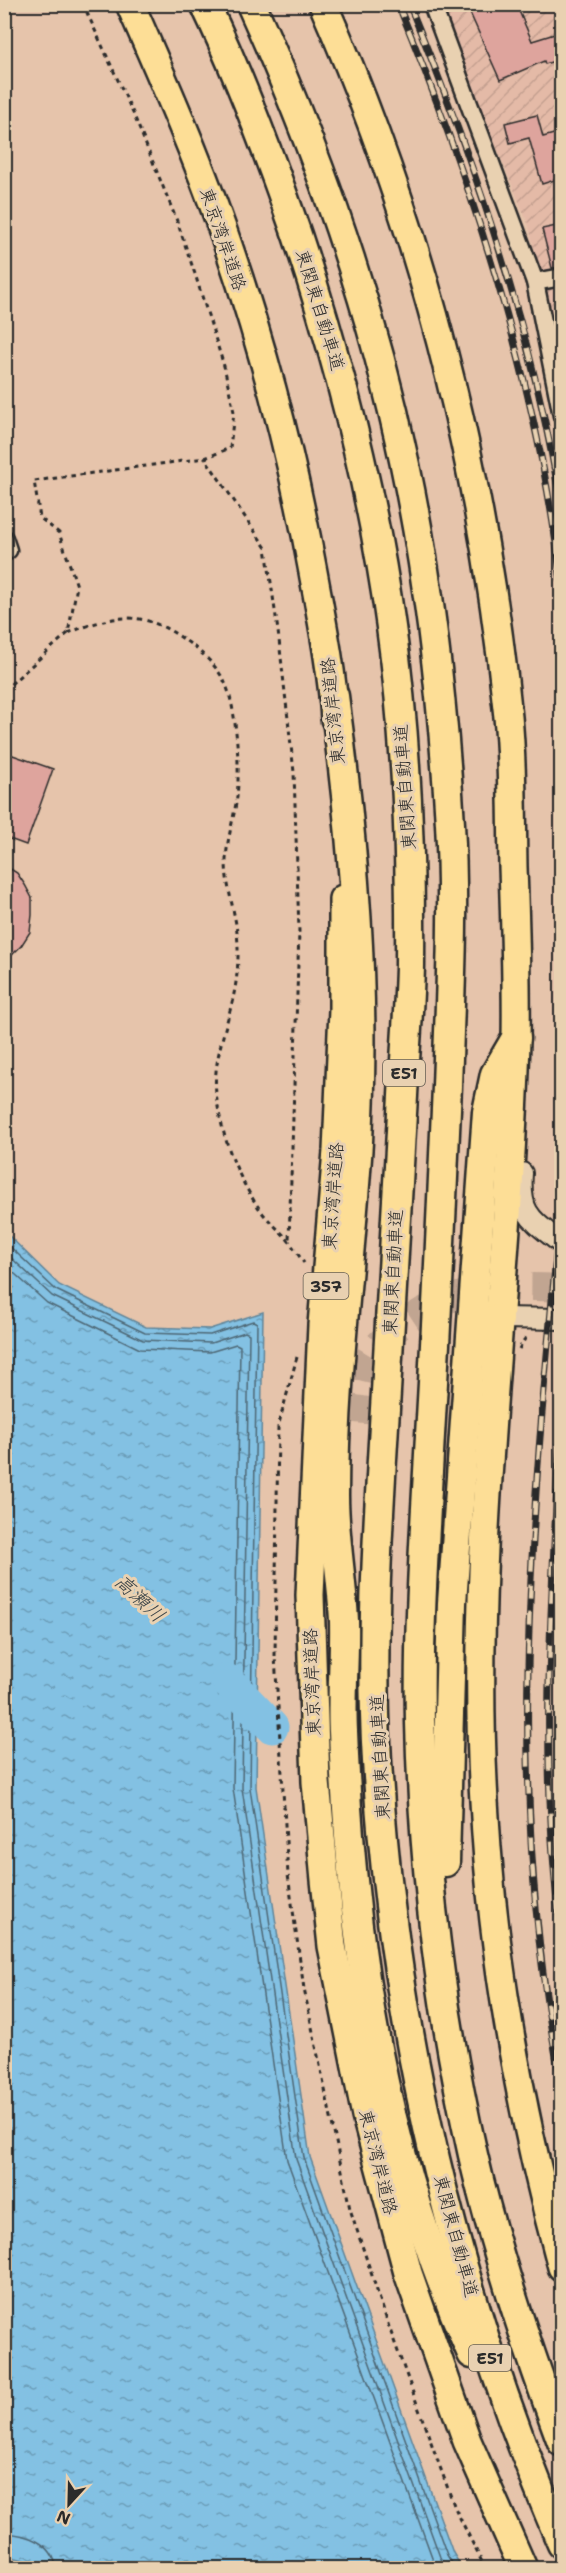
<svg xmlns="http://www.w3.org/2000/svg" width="566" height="2573" font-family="'Shantell Sans','Klee One',sans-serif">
<defs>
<pattern id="industrial-furrows" width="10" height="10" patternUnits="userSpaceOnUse" patternTransform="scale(1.5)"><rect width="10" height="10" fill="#e4baa7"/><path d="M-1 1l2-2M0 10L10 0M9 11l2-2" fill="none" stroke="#c4a090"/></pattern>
<pattern id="water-ripples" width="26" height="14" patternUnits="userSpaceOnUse" patternTransform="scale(1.5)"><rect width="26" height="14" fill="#83c1e3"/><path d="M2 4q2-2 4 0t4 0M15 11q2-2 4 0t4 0" fill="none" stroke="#6b9db8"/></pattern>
</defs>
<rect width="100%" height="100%" fill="#e6c4ab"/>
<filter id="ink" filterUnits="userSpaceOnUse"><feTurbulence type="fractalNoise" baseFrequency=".0167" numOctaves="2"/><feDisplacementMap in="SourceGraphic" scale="12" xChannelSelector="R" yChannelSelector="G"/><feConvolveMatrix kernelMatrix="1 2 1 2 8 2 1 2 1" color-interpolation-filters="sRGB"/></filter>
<g filter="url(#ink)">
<polygon fill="url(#industrial-furrows)" points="438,5 561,5 561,376 529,226"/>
<polygon fill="url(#water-ripples)" stroke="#608599" stroke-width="1.5" points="5,1232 59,1285 146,1327 210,1329 263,1312 256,1787 310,2157 453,2553 462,2568 35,2568 27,2561 5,2555"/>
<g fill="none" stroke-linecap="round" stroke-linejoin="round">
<g stroke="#4e6775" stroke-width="1.5">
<polyline points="4,1241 56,1290 145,1333 210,1335 253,1321 257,1323 250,1788 304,2158 447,2555 455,2568"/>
<polyline points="4,1251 52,1296 143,1340 211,1343 245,1332 249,1334 242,1788 296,2159 440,2557 446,2568"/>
<polyline points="4,1264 47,1303 140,1349 210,1352 236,1344 240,1346 233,1788 287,2160 436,2568"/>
<path d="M 4,2533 C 26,2534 54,2543 56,2568"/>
</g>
<polyline stroke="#83c1e3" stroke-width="33" points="227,1680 272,1727"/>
</g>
<g fill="#dea49d" stroke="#2b2b2b" stroke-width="1.5">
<polygon points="466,4 516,4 532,41 561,32 561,59 545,64 544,61 500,80"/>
<polygon points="537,115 543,137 561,132 561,178 542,184 529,138 510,143 505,123"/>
<polygon points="561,225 561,267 552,268 542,229"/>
<polygon points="4,752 53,769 26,845 4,837"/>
<polygon points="4,865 17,873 25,885 32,898 32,915 30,932 21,946 4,963"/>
</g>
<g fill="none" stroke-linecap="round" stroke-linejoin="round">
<path stroke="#c1a591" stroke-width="28" stroke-dasharray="28 14" stroke-linecap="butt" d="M 354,1423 C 356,1402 358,1378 368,1360 C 376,1344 389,1334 403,1324 C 454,1287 501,1285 562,1288"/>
<g stroke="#2b2b2b" stroke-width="21">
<g id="minor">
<polyline points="432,4 535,282 562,416"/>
<polyline points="535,282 562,277"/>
<polyline points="4,538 8,550 4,553"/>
</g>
</g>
<g stroke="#2b2b2b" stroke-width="24">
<g id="tertiary">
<path d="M 522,1173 C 519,1215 531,1219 562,1244"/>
<polyline points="499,1318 562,1319"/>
</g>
</g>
<g stroke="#2b2b2b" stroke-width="32">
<g id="trunk">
<path d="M 130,4 C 163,79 196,154 223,231 C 262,342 292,456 313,572 C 322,621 332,670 335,719"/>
<path d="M 323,4 C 423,231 483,471 508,717 C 513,766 512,817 513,867 C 515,924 517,982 516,1040 C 509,1293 469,1547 484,1801 C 492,1958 521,2116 562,2267"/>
<polyline points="343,899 343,1009 337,1151 322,1325 310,1595 316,1782 325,1880 332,1946 366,2116 408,2273 467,2441 523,2568"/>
</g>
</g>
<g stroke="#2b2b2b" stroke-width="33">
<g id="motorway">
<path d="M 205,4 C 241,79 270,157 297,235 C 339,362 373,494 391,627 C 407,739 411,853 410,966 C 409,1009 405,1053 403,1096 C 397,1200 391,1305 385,1409 C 378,1526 370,1643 377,1761 C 393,2030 455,2296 562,2544"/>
<path d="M 251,4 C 318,152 372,306 405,465 C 430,583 443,704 450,824 C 455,911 450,999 447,1086 C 442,1203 437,1319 430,1435 C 425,1531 418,1627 420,1722 C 423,1868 441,2013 473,2155 C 495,2251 528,2350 562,2442"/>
<path d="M 334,696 C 354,845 366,992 358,1142 C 351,1259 334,1377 334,1495 C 334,1537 342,1579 344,1621 C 345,1657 341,1694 343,1731 C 351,1946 383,2156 472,2354"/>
<path d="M 473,1350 C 476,1331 481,1324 499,1318"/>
<polyline points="445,1862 452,1603 487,1112 495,1074 516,1038"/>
</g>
</g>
<g stroke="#2b2b2b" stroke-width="3" stroke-dasharray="4.5 4.5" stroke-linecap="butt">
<polyline points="83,4 133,113 177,221 195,274 224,366 234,412 230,448 205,458 266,548 278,631 294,772 299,932 289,1241"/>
<path d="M 68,633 C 112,616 138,609 179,636 C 198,649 217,664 226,685 C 237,711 240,769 237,797 C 234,818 227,839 226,860 C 226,881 230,894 234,914 C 239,936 239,960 236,982 C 231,1019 212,1056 216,1093 C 221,1135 236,1176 261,1211 C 269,1222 280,1230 289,1241 C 294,1248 299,1256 304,1263"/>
<polyline points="4,690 68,633 77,586 59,533 40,518 34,481 205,458"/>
<polyline points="519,1349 526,1337"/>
<polyline points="297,1357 278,1427 275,1656 288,1875 304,1989 350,2209 389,2327 455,2508 485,2568"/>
</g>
<use href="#minor" stroke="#e9d1b1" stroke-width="16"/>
<use href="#tertiary" stroke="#e9d1b1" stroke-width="20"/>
<use href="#trunk" stroke="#fdde96" stroke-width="27"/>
<use href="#motorway" stroke="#fdde96" stroke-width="28"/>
<g stroke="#2b2b2b" stroke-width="7">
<g id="rail">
<path d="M 398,4 C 474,188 540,392 562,590"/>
<path d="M 409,4 C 477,167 535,339 562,513"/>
<path d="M 562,1194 C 534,1491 501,1792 562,2087"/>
<path d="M 562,1393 C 553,1576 537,1760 562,1943"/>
</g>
</g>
<use href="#rail" stroke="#e9d1b1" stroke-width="4.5" stroke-dasharray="14" stroke-linecap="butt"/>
</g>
</g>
<g text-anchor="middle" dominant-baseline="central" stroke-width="6" stroke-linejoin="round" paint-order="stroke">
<g fill="#e9d1b1" stroke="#645d53" stroke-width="1.5">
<rect x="383" y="1060" width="42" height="26" rx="4.5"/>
<rect x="303.5" y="1273" width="45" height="26" rx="4.5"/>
<rect x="469" y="2345" width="42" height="26" rx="4.5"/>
</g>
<g font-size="16" font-weight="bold" fill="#2b2b2b">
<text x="404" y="1073">E51</text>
<text x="326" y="1286">357</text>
<text x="490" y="2358">E51</text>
</g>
<g font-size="18" fill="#2b2b2b" stroke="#e9d1b1">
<text transform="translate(223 239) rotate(71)">東京湾岸道路</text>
<text transform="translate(320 310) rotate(73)">東関東自動車道</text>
<text transform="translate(333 711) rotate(-96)">東京湾岸道路</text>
<text transform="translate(405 787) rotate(-94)">東関東自動車道</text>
<text transform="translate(333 1196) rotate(-86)">東京湾岸道路</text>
<text transform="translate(393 1272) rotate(-87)">東関東自動車道</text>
<text transform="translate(312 1682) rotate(-92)">東京湾岸道路</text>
<text transform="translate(380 1757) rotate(-93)">東関東自動車道</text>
<text transform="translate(378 2162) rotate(76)">東京湾岸道路</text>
<text transform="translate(456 2236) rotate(75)">東関東自動車道</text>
</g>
<g font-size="20" font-style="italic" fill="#384247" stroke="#e9d1b1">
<text transform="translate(140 1598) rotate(43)">高瀬川</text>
</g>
</g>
<rect width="566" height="2573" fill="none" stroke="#e9d1b1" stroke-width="24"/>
<rect x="12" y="12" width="542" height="2549" fill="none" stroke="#2b2b2b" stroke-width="2" filter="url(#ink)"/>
<g transform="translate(69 2504) rotate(202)" stroke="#e9d1b1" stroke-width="4.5" paint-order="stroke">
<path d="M0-4.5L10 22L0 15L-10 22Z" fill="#2b2b2b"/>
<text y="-9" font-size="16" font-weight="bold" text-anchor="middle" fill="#2b2b2b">N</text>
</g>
</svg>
